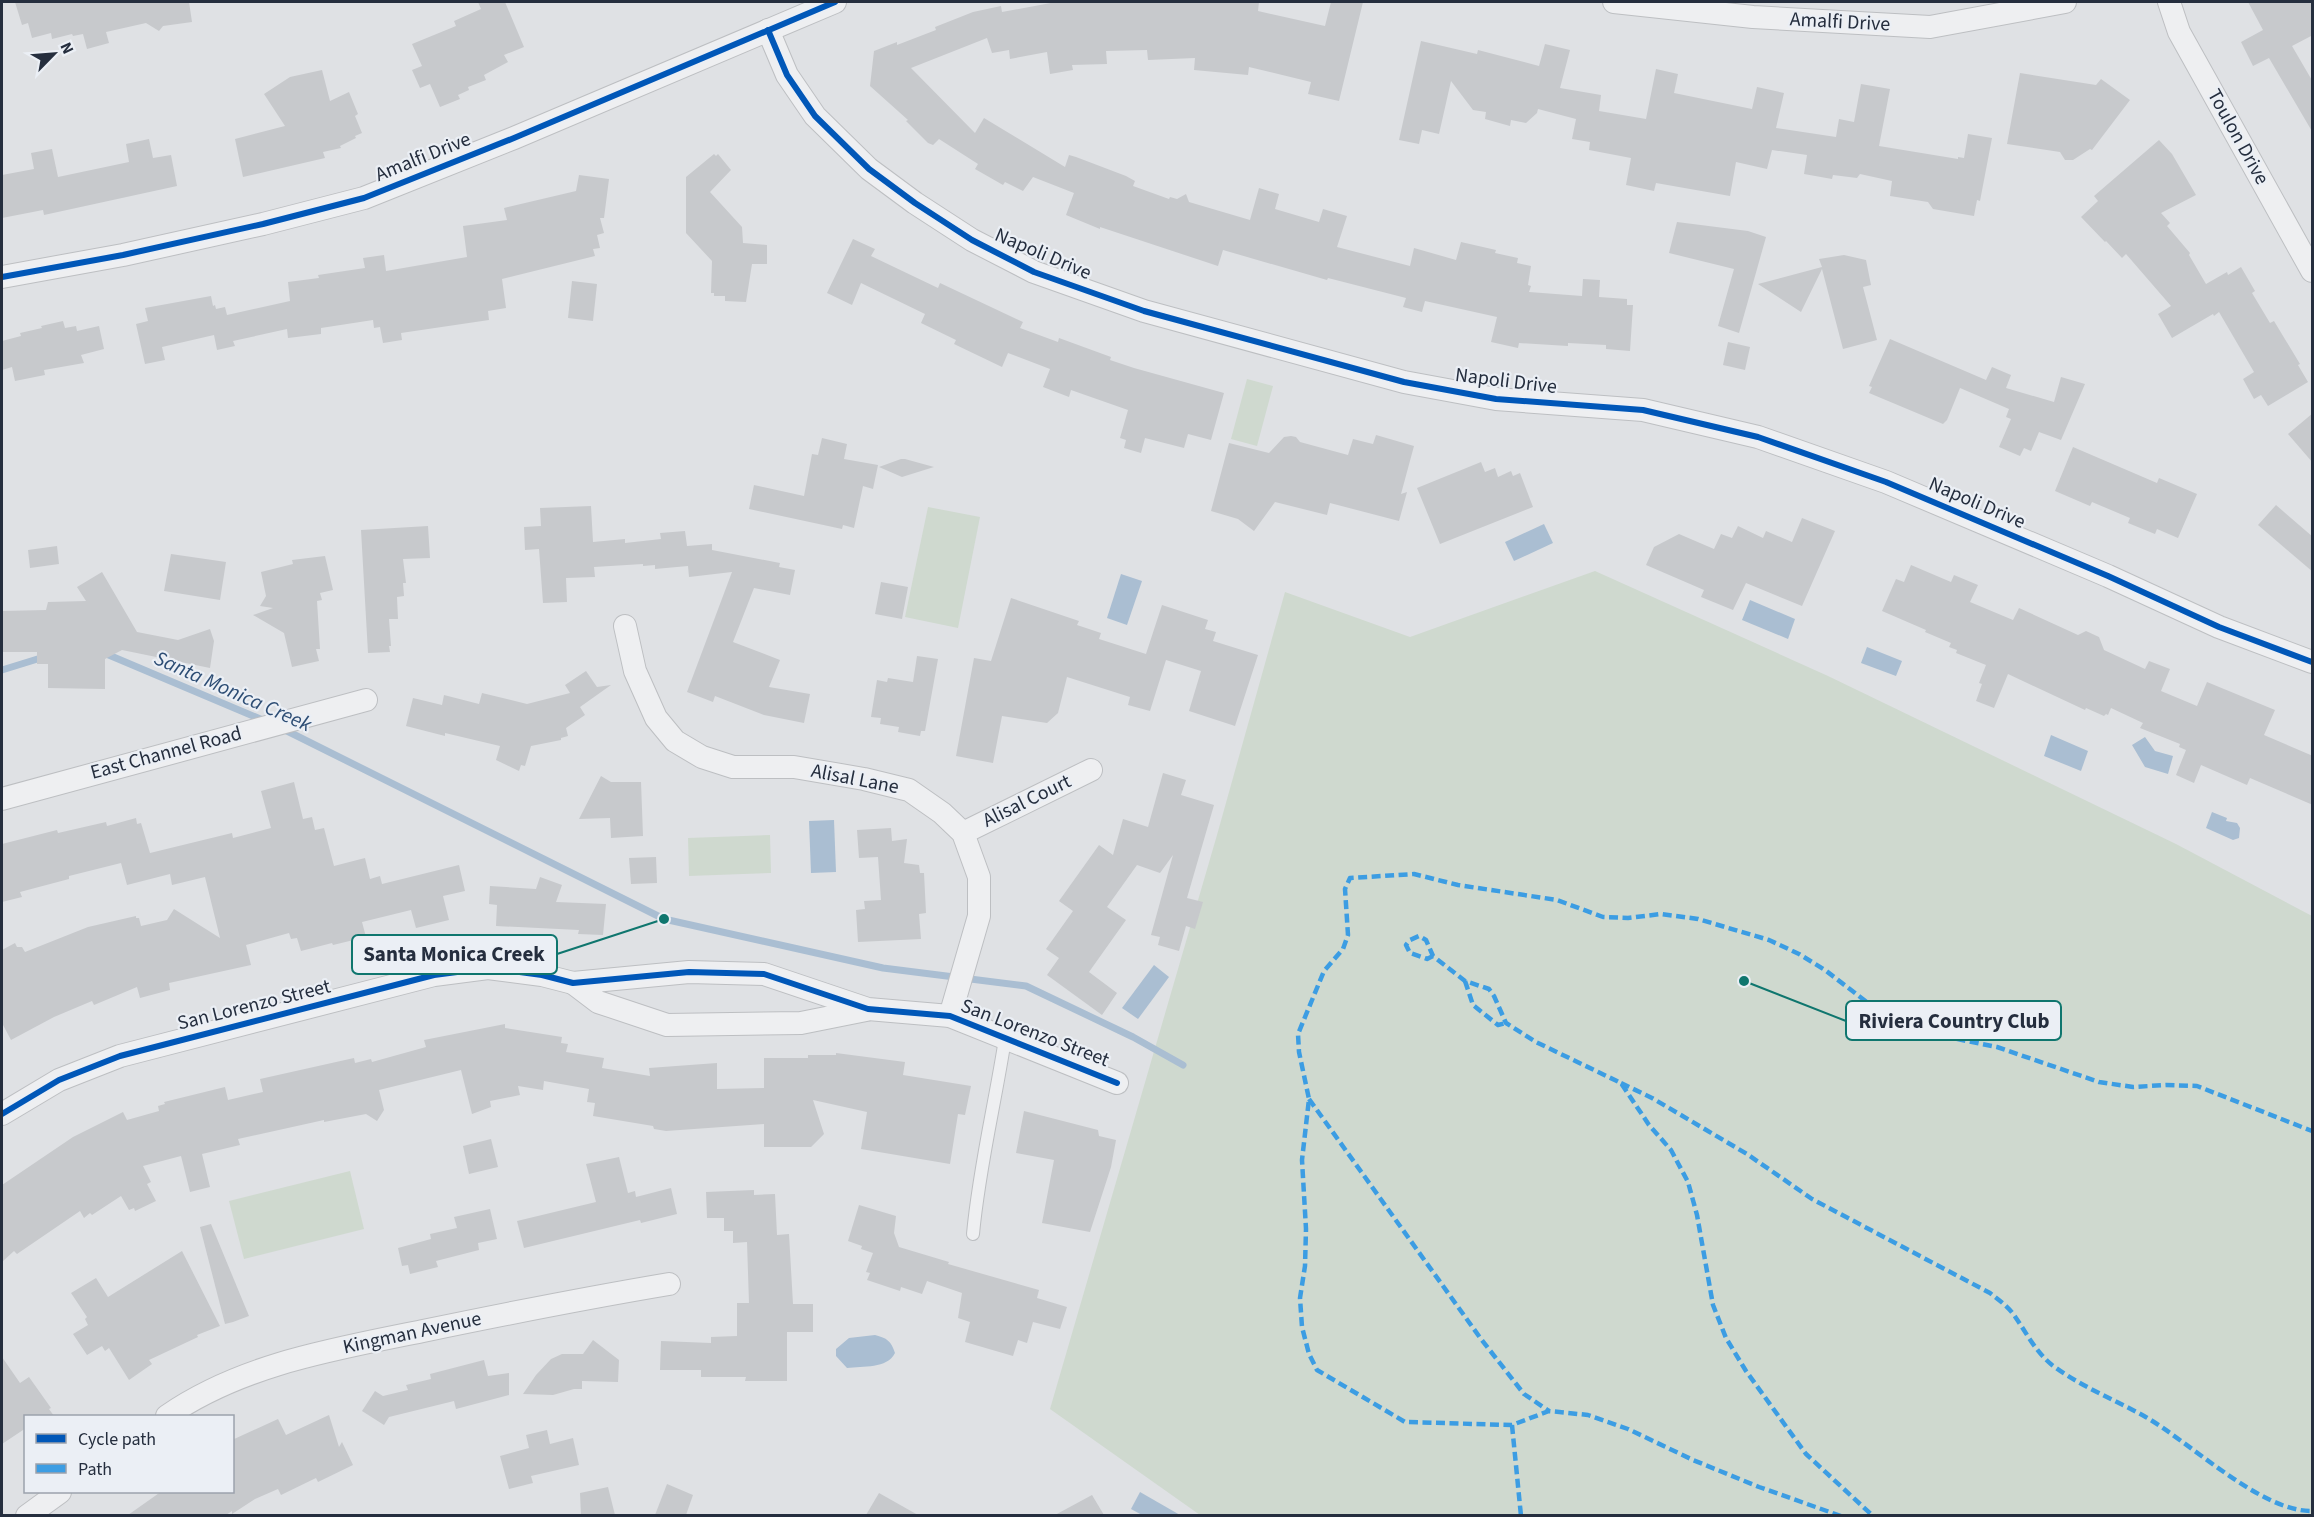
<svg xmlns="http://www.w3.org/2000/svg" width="2314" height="1517" font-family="'Source Sans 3',sans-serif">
<rect width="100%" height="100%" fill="#dfe1e4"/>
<g fill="#cfd9cf">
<polygon points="1247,379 1273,386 1257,446 1231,439"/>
<polygon points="928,507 980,517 958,628 905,617"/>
<polygon points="1595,571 1828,676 2176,844 2312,916 2312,1515 1200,1515 1050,1409 1217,835 1285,592 1410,637"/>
<polygon points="770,835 771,873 689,876 688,838"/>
<polygon points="350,1171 364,1229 244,1259 229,1201"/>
</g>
<g fill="#aabed2">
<polygon points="1544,524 1553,543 1514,561 1505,542"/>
<polygon points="1121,574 1142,581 1127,625 1107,618"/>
<polygon points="1750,600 1795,619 1788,639 1742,620"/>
<polygon points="1867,647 1902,661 1896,676 1861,663"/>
<polygon points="2051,735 2088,751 2081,771 2044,756"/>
<polygon points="2145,737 2155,751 2173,756 2168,774 2145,767 2132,745"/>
<polygon points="2212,812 2227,818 2226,821 2237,823 2240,828 2239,838 2233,840 2206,828"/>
<polygon points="834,820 836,872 811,873 809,821"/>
<polygon points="1154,965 1169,977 1138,1019 1122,1008"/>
<path d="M 875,1335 C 887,1338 891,1341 895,1353 C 887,1369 863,1366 847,1368 L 836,1356 L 836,1349 L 849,1338 Z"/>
<polygon points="1140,1492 1180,1515 1142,1515 1131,1509"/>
</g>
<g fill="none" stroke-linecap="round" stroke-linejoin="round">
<g stroke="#aabed2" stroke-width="7">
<polyline points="104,653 265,721"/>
<polyline points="2,670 44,657"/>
<polyline points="283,729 664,919 883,968 1026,986 1133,1037 1183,1065"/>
</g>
</g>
<g fill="#c7c9cc">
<polygon points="15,2 189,2 192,22 163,26 159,31 146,23 106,32 109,43 87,49 83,34 73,36 72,34 52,39 51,33 32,38 28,23 22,25"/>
<polygon points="478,2 505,2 524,47 504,55 508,62 484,75 486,80 468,87 469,90 458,95 460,99 440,107 430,84 420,88 412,70 422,66 412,44 456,26 454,21 481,9"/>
<polygon points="1056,2 1259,2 1258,11 1325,26 1331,2 1363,2 1339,101 1308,94 1311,82 1249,67 1248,75 1194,70 1195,58 1148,60 1147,50 1106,51 1107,64 1072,65 1073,70 1050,74 1047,52 1010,59 1009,50 992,53 987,38 911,68 975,133 984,118 1065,167 1069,155 1076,157 1126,176 1135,181 1133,186 1169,199 1170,197 1177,199 1186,194 1189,202 1250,220 1259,188 1279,194 1275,209 1319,222 1323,209 1347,216 1337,247 1410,266 1414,248 1456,260 1461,242 1496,250 1495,253 1518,258 1517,263 1531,266 1528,285 1531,286 1529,292 1582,296 1583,279 1600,280 1599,297 1627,299 1627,305 1633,305 1630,351 1606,349 1606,345 1568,343 1568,346 1519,343 1518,348 1491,342 1497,317 1425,301 1422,312 1403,307 1406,298 1328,278 1327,280 1223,250 1218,266 1100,227 1100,229 1066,215 1074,193 1033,177 1023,191 1005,182 1003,185 975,169 978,164 939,139 933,145 928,143 906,121 908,120 870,86 874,51 897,42 897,45 936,30 935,27 973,12 1001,6 1002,12"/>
<polygon points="2248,2 2313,2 2313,35 2292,46 2313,82 2313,133 2269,58 2253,66 2241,42 2263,30"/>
<polygon points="1421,41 1477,54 1478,50 1539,66 1545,44 1570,50 1560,88 1601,95 1599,111 1646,119 1656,69 1678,74 1674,93 1752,109 1757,87 1784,93 1776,128 1836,137 1839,119 1854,122 1861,84 1890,89 1879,146 1958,159 1958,157 1964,158 1968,134 1992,138 1980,201 1977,200 1974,216 1933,209 1928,202 1890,196 1892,181 1860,174 1857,178 1833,175 1832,179 1804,174 1807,155 1772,150 1767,169 1736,162 1730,196 1656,183 1654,191 1626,185 1631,158 1589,150 1590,142 1572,139 1576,119 1538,109 1537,113 1526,123 1511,120 1510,126 1485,119 1486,112 1473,110 1451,81 1439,134 1422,130 1419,144 1399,140"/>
<polygon points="322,70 330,101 349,92 358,114 355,116 362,133 355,136 356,138 340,146 341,148 323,152 325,158 243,177 235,139 285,126 264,94 290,77"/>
<polygon points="2020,73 2096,85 2101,79 2130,100 2092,150 2090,149 2073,160 2065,160 2060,152 2007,144"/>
<polygon points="149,139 153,158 171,155 177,186 44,215 43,210 2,218 2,175 34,169 31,153 52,149 58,177 129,162 126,144"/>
<polygon points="2159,140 2172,154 2196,195 2161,213 2170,223 2167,226 2190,253 2189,255 2206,284 2227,272 2228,275 2241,267 2255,291 2252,293 2270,323 2274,321 2300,364 2298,365 2308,382 2268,406 2261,395 2254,399 2243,379 2254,372 2219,312 2214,316 2213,314 2172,338 2158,314 2171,306 2126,254 2122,258 2106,241 2105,242 2081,217 2098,201 2094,196"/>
<polygon points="714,154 716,156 718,154 731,170 710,192 742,227 743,243 767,245 767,264 752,264 746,302 725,301 725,296 714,296 714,293 711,293 712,261 686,233 686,177"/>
<polygon points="579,175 609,179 604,218 600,218 604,233 597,235 600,248 593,249 595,256 502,279 506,308 488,311 489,320 401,333 402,340 383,343 380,327 374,328 373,320 321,328 321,334 288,338 287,329 233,341 235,346 217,350 214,335 162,347 165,360 145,364 136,324 148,321 145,308 211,296 213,306 215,305 216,309 225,307 227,315 290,301 288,282 319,278 318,275 365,268 363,258 384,255 386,271 467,257 463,226 507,220 504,208 576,191"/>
<polygon points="1677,222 1748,231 1766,237 1739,333 1718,326 1734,269 1669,253"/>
<polygon points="853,239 875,249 871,256 938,288 940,283 1023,322 1020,328 1058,342 1059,338 1111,357 1110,360 1134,368 1224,393 1211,440 1188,434 1184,448 1145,438 1141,453 1124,448 1126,440 1120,438 1128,410 1071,390 1069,397 1043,387 1050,369 1008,353 1002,367 954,344 956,340 921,323 925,314 861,283 852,305 827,293"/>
<polygon points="1844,255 1866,260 1871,285 1863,287 1877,340 1843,349 1822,269 1801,312 1758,284 1822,267 1819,259"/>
<polygon points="572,281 597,284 593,321 568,318"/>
<polygon points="63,321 65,328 76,326 77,331 99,326 104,349 81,355 84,363 44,370 45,375 15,381 12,367 2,370 2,341 21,336 20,333 42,328 41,326"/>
<polygon points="1890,339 1986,380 1992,367 2011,375 2006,388 2054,402 2061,377 2085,384 2061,440 2039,432 2031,451 2024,448 2020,456 1999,447 2011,419 2006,417 2009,409 1960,388 1947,420 1943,424 1869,393 1872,387 1869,386"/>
<polygon points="1728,342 1750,347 1745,370 1723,365"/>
<polygon points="2313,413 2313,463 2288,434"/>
<polygon points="1376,435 1414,446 1401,494 1407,492 1399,521 1330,503 1327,515 1275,502 1254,531 1238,519 1211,511 1229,443 1269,453 1284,437 1291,436 1296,437 1300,442 1348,455 1353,439 1373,444"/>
<polygon points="822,438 847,444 844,459 878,465 873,489 863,486 854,528 843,525 842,529 749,509 754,485 804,496 812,454 818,455"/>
<polygon points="2073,447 2157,483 2159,478 2197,494 2178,538 2157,529 2155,534 2128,523 2130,518 2092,502 2090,506 2055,491"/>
<polygon points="901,459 905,459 934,467 902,477 879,467"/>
<polygon points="1481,462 1485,472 1495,468 1498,477 1511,471 1513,476 1520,473 1533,507 1440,544 1417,488"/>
<polygon points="2276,505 2313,537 2313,572 2258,525"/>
<polygon points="591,506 593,542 625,539 625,543 661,539 660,533 685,531 687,546 712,544 712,550 780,563 779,567 795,570 790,595 754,588 733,642 780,660 769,687 810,694 804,723 764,715 715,696 713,702 687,692 732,572 689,577 688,566 655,569 655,565 643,566 643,564 594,567 595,577 566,578 567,602 543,603 539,549 525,550 524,527 541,526 540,508"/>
<polygon points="1802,518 1835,531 1802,606 1746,583 1733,610 1701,597 1704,590 1646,565 1654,547 1679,534 1714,549 1721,534 1732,538 1738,526 1763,538 1766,531 1792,542"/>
<polygon points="428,526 430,558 403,559 406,583 403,583 404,596 397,597 398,619 389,619 391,646 389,646 390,652 368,653 361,530"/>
<polygon points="57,546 59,564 30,568 28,550"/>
<polygon points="171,554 226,562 220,600 164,591"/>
<polygon points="325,556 333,590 320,593 322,600 317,601 320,649 316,649 319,661 292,667 284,633 253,615 273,608 260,606 266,596 261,572 293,564 292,560"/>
<polygon points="1911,565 1951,582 1954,575 1978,585 1970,602 2013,620 2019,608 2078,635 2086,631 2099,637 2104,650 2145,669 2149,661 2170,669 2161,691 2197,706 2207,682 2275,710 2264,735 2313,756 2313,805 2250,778 2247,785 2201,765 2194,783 2176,775 2186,750 2179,747 2180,744 2140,728 2143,723 2111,708 2108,715 2106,714 2104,716 2086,708 2085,710 2008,674 1994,708 1976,701 1982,684 1979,683 1986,665 1956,653 1957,650 1949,647 1951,643 1925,632 1926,630 1882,611 1896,579 1904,582"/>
<polygon points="102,572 137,632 178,640 210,629 214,641 210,668 122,650 105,659 105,689 48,688 48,664 37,664 37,652 2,652 2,611 46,610 48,602 86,601 77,587"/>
<polygon points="881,582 908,587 902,619 875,614"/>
<polygon points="1011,598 1079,621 1077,625 1101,633 1099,639 1146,654 1162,605 1208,620 1205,629 1216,632 1213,641 1258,655 1235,726 1189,711 1201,671 1166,660 1150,711 1128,705 1130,697 1067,677 1058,713 1047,723 1002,716 993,763 956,756 974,658 991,661"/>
<polygon points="917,656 938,659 925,731 921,731 920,736 898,732 899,727 880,724 881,718 871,717 877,680 887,682 888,678 913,682"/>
<polygon points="586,671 597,687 611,685 580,707 585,715 566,728 568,736 561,738 561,740 531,746 525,766 521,765 519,771 496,760 500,746 445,733 445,736 406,726 413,698 442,705 444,695 479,704 482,693 527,704 570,693 565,685"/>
<polygon points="1163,773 1186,780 1181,795 1214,805 1187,898 1203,902 1195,929 1186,926 1179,951 1158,945 1160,937 1151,935 1173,855 1160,873 1137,865 1107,907 1126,920 1089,972 1117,993 1102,1015 1047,975 1059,958 1046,949 1073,911 1059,901 1099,845 1113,855 1123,819 1148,827"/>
<polygon points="601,776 611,782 641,782 643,836 611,838 610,818 579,819"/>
<polygon points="294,782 303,819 312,817 315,830 324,828 334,866 365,858 370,879 380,876 382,884 459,865 465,891 443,896 449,920 416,928 411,910 362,922 366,937 333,945 332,943 301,951 297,938 291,939 289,933 246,945 251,965 169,983 170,990 140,998 137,987 94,1005 92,1001 54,1017 11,1040 2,1023 2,950 15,943 17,947 22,947 25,952 88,927 136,916 136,918 139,918 141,926 167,920 174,909 220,938 205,877 172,885 170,874 127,885 121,863 69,876 69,879 20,892 22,897 2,902 2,844 57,830 58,833 106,822 107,826 136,818 137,824 141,823 150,853 232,833 233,838 271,828 261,791"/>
<polygon points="891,828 892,841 907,839 904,863 919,865 920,873 924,873 926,913 919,914 921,939 858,942 856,910 865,909 864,901 881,900 878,857 859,858 857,830"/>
<polygon points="656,857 657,883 631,884 629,858"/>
<polygon points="540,877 562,885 556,902 606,904 603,935 578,934 579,930 496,926 497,905 489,904 490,886 536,889"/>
<polygon points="505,1024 505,1028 562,1037 561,1043 568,1044 566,1052 604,1058 602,1068 650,1076 649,1068 717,1063 717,1089 764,1088 764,1058 808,1058 808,1055 836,1055 836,1053 905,1062 903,1075 971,1086 965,1115 958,1114 950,1164 861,1149 867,1112 813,1100 824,1134 811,1147 764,1147 764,1124 666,1131 654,1129 653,1126 593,1116 595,1103 587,1102 589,1089 544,1081 543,1090 518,1086 520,1095 490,1101 491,1107 472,1114 461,1070 379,1090 384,1110 377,1121 366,1114 324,1122 324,1120 238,1139 240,1145 202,1154 210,1187 190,1192 181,1156 143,1166 151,1182 147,1184 156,1201 135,1211 134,1208 129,1210 121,1196 92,1215 90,1213 84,1218 80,1211 17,1254 14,1251 2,1262 2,1185 73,1137 123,1112 127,1120 159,1111 158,1106 165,1104 164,1102 225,1087 228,1100 263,1092 260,1079 354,1058 355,1063 371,1059 372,1062 426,1047 424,1040"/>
<polygon points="1024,1111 1098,1130 1099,1136 1116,1140 1111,1167 1090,1232 1042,1223 1054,1160 1016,1153"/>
<polygon points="491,1139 498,1167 469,1174 463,1146"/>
<polygon points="619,1157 628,1193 635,1191 636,1197 671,1188 677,1214 641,1223 640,1220 524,1248 517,1221 596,1202 586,1164"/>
<polygon points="754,1190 754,1195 775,1194 777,1235 789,1234 793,1304 813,1304 813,1332 787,1332 787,1381 745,1381 746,1377 701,1377 701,1370 660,1370 661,1341 711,1343 711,1337 737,1336 737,1303 749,1303 747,1242 733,1243 733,1231 724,1231 724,1218 707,1218 706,1192"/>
<polygon points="859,1205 896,1216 894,1233 899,1247 949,1262 948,1264 1039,1290 1037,1298 1067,1307 1060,1329 1033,1322 1027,1343 1018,1340 1013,1356 965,1342 970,1322 958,1318 962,1293 927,1281 922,1294 901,1287 900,1291 867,1280 870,1273 866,1272 873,1253 861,1249 862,1246 848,1241"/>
<polygon points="490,1209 497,1239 478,1243 479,1250 436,1261 438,1267 410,1274 408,1265 402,1266 398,1248 431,1239 430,1234 457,1228 454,1217"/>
<polygon points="211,1224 249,1316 233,1322 225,1324 200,1227"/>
<polygon points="182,1251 220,1326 197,1335 198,1337 149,1360 152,1364 129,1380 109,1348 105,1351 102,1346 87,1355 73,1334 88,1325 85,1319 87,1317 71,1293 96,1278 108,1297"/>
<polygon points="593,1340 619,1360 618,1382 582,1381 582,1389 574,1389 553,1395 523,1394 536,1375 551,1359 562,1354 583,1354"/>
<polygon points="2,1357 20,1383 29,1377 51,1408 49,1409 54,1416 26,1416 26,1428 2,1444"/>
<polygon points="484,1360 488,1376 509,1373 509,1395 456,1409 454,1401 389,1417 384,1425 362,1411 375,1391 383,1396 408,1390 406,1385 431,1379 430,1374"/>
<polygon points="329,1415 339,1447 342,1442 353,1465 318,1482 316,1478 281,1495 278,1489 255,1499 232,1514 232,1511 226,1515 128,1515 162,1491 232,1491 232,1440 278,1419 286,1435"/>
<polygon points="547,1430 550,1444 573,1438 579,1465 531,1476 533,1483 509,1489 500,1456 529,1448 526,1435"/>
<polygon points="667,1484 693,1495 686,1515 655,1515"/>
<polygon points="608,1487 615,1515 581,1515 580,1493"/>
<polygon points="879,1493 918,1515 866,1515"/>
<polygon points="1092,1495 1104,1515 1055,1515"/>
</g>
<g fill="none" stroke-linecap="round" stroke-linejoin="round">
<g stroke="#bdbfc2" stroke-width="14">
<path id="service" d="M 973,1234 C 979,1168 995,1104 1005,1039"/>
</g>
<g stroke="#bdbfc2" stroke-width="24">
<g id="minor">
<polyline points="1614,2 1753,17 1930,27 2065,2"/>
<polyline points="2169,2 2179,32 2312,271"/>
<polyline points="768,30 787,75 815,116 869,169 915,203 972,240 1034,272 1144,311 1404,382 1496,399 1643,410 1758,437 1886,482 2108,576 2219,627 2312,662"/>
<polyline points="2,277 123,255 263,224 364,198 514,138 835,2"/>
<polyline points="625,626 635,671 656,718 675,741 702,757 733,767 794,767 864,779 909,790 942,813 963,833 979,877 979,916 950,1016"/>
<polyline points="2,799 366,700"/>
<polyline points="963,833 1091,770"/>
<polyline points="573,983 598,1002 667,1025 801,1023 866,1010"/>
<polyline points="2,1114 59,1080 120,1056 434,975 488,968 542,975 573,983 689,972 764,974 868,1009 950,1016 1117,1083"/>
<path d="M 167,1416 C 242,1364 335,1349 423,1331 C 505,1314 586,1298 669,1284"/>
<polyline points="27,1516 60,1492"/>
</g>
</g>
<use href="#service" stroke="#eeeff1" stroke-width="12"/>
<use href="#minor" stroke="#eeeff1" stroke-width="22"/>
<g stroke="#3c9de3" stroke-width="4.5" stroke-dasharray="9 4.5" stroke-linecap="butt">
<polyline points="1433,956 1427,959 1410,953 1406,945 1410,940 1419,936 1426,940 1433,956 1465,981 1489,989 1494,996 1506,1023 1536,1042 1621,1083 1649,1125 1671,1150 1688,1182 1697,1215 1713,1305 1726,1338 1746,1371 1806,1454 1873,1516"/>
<polyline points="1465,981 1473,1005 1498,1025 1506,1023"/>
<path d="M 1621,1083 L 1652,1098 L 1747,1154 L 1812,1199 L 1990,1293 C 1999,1300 2009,1307 2016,1318 C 2027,1334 2036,1352 2052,1365 C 2080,1386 2113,1399 2144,1416 C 2190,1442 2261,1512 2312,1511"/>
<polyline points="1309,1099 1481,1339 1524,1394 1549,1411"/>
<polyline points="1512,1425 1521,1516"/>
<polyline points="1841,1516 1759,1487 1693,1460 1628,1429 1588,1415 1549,1411 1512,1425 1405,1422 1317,1370 1309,1354 1302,1327 1300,1298 1305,1266 1306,1229 1302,1160 1309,1099 1299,1052 1298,1034 1324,971 1343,949 1348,935 1345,889 1350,878 1414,874 1458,885 1557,900 1603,917 1628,918 1661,914 1698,919 1769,940 1799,954 1825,970 1877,1010 1927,1033 1997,1047 2099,1082 2133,1087 2166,1085 2197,1086 2312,1131"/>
</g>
<g stroke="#ebeff5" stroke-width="10">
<g id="cycleway">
<polyline points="768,30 787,75 815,116 869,169 915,203 972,240 1034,272 1144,311 1404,382 1496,399 1643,410 1758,437 1886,482 2108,576 2219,627 2312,662"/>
<polyline points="2,277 123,255 263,224 364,198 514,138 835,2"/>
<polyline points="2,1114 59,1080 120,1056 434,975 488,968 542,975 573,983 689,972 764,974 868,1009 950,1016 1117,1083"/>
</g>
</g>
<use href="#cycleway" stroke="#0057b8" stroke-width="6"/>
</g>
<g text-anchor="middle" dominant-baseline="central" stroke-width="4.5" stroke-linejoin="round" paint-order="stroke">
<g font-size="20" fill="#252e3e" stroke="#ebeff5">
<text transform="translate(1840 22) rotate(3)">Amalfi Drive</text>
<text transform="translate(2238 137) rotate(61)">Toulon Drive</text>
<text transform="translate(423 157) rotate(-22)">Amalfi Drive</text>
<text transform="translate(1043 254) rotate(23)">Napoli Drive</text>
<text transform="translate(1506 381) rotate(7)">Napoli Drive</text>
<text transform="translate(1977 503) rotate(23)">Napoli Drive</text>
<text transform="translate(166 753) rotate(-15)">East Channel Road</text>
<text transform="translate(855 779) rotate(11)">Alisal Lane</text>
<text transform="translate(1027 801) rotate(-26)">Alisal Court</text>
<text transform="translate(254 1005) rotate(-14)">San Lorenzo Street</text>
<text transform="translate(1035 1033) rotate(21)">San Lorenzo Street</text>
<text transform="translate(412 1333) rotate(-12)">Kingman Avenue</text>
</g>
<g font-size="21" font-style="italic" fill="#2d4d74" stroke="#ebeff5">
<text transform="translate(233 691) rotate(24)">Santa Monica Creek</text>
</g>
</g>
<path fill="none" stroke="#0f766e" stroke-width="2" d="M664 919L557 954M1744 981L1846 1021"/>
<g fill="#0f766e" stroke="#ebeff5" stroke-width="2">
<circle cx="664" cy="919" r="6"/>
<circle cx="1744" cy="981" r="6"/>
</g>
<g fill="#ebeff5" stroke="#0f766e" stroke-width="2">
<rect x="352" y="935" width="205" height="39" rx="6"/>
<rect x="1846" y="1001" width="215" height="39" rx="6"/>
</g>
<g font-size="21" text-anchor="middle" font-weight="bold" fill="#252e3e">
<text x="454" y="961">Santa Monica Creek</text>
<text x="1954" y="1028">Riviera Country Club</text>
</g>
<rect width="2314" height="1517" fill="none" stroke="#252e3e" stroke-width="6"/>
<rect x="24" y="1415" width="210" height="78" fill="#ebeff5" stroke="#9ca2ac" stroke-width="1.5"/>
<rect x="36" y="1434" width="30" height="9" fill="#0057b8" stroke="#9ca2ac" stroke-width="1.5"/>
<text x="78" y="1445" font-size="18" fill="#252e3e">Cycle path</text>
<rect x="36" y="1464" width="30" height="9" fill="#3c9de3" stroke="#9ca2ac" stroke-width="1.5"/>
<text x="78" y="1475" font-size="18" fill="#252e3e">Path</text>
<g transform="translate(54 54) rotate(65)" stroke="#ebeff5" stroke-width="4.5" paint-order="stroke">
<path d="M0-4.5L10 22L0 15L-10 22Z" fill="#252e3e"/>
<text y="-9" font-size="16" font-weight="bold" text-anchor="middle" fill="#252e3e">N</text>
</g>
</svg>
